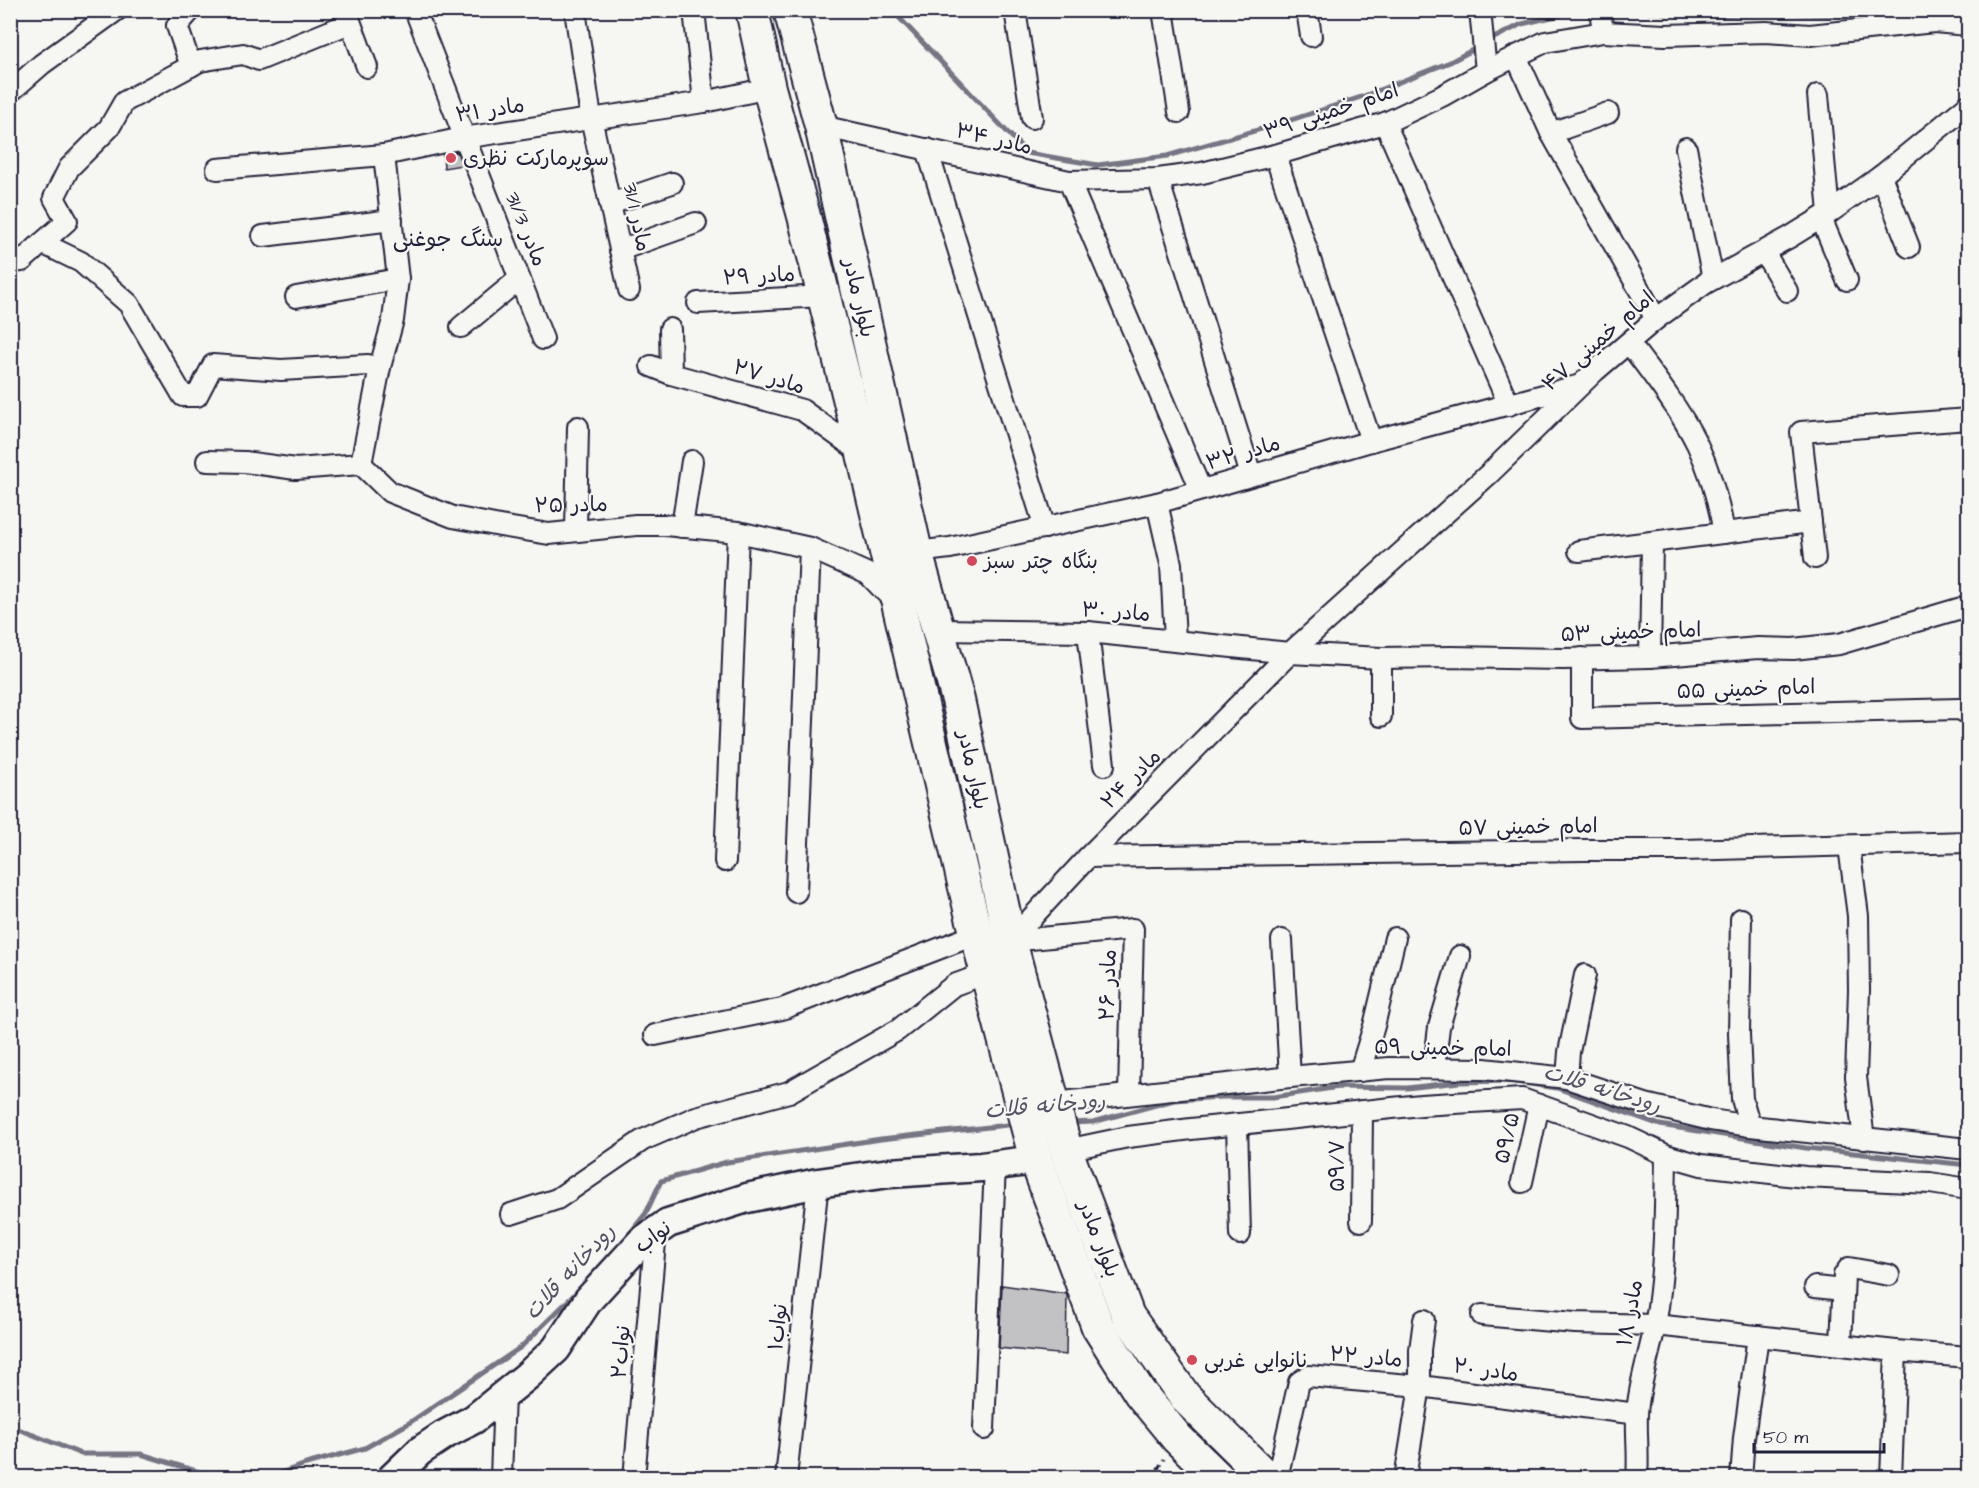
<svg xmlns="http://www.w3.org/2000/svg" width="1979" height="1488" font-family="'Architects Daughter','Playpen Sans Arabic',sans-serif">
<rect width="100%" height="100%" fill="#f6f6f2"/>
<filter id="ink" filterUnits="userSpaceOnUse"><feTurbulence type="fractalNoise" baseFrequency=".0167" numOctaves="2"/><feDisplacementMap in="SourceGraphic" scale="12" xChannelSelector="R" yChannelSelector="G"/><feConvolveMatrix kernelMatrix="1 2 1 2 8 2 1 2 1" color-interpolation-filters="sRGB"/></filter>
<g filter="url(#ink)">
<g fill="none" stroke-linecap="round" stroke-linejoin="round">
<g stroke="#757583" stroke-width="5">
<polyline points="892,10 1027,153 1098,165 1167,156 1282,123 1364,96 1450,62 1480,46"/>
<polyline points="1640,10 1694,16 1775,13 1853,15 1896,10"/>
<polyline points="1488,41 1522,24 1581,10"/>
<polyline points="1070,1123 1093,1122 1174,1100 1223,1097 1273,1097 1339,1087 1407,1088 1459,1082 1511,1081 1557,1088 1660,1125 1806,1148 1968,1165"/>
<polyline points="627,1237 646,1213 661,1181 727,1162 881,1139 1016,1124"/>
<polyline points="10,1430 21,1430 81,1454 141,1454 209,1475 249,1478"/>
<polyline points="266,1478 306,1464 365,1448 409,1423 521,1347 581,1288"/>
</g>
</g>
<g fill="#c2c2c4" stroke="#22223b" stroke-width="1.5">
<polygon points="457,152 462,165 444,168 443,155"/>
<polygon points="1002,1285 1067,1294 1066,1355 999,1348"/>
</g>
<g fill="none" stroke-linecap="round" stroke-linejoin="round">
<g stroke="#22223b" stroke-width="24">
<g id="street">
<polyline points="191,10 177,26 191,66"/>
<polyline points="415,10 543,339"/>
<polyline points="575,10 591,118 629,290"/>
<polyline points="694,10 704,102"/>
<polyline points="1015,10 1032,118"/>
<polyline points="1163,10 1179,112"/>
<polyline points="1307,10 1311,36"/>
<polyline points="347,13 367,67"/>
<polyline points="1603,32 1665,35 1766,32 1810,35 1934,22 1968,25"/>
<polyline points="1516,56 1551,133 1656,319"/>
<polyline points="1486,71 1545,42 1603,32 1600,10"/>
<polyline points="10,92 42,64 117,10"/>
<polyline points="1818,95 1829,213"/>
<polyline points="1385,123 1509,405"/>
<polyline points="821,126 1069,181 1158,179 1202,173 1275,155 1385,123 1442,96 1486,71 1480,10"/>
<polyline points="1551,133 1608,113"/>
<polyline points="1686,148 1713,279"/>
<polyline points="927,149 1045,528"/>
<polyline points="1275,155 1371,441"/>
<polyline points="217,169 384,155 463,138 704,102 769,88"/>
<polyline points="1881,176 1909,247"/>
<polyline points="1158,179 1251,475"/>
<polyline points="1069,181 1201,490"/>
<polyline points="610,204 672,183"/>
<polyline points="1821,218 1847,280"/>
<polyline points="263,236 392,220"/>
<polyline points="42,243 67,221 54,198 69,168 109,128 124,102 200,61 243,54 259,60 350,23"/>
<polyline points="620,250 696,223"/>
<polyline points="1764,252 1787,291"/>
<polyline points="10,262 22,261 42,243 81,262 129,304 183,396 197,396 213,365 281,370 368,365 380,367"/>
<polyline points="296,297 398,279"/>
<polyline points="698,303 823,296"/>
<polyline points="461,327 519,279"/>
<polyline points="670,329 671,374"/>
<path d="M 1629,343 C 1653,375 1679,408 1697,444 C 1710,471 1719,504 1724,533"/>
<polyline points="651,366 671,374 802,410 863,454"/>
<polyline points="207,461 245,462 296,469 361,464 390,492 453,517 500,526 549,534 636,525 665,525 738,532 810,548 868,574 895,602"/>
<polyline points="361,464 380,367 393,320 398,279 384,155"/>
<polyline points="1157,503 1171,564 1175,640"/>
<polyline points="1811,522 1815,558"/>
<polyline points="682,527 692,461"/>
<polyline points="576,531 578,427"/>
<polyline points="1579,551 1811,522 1801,432 1968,419"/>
<polyline points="916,552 950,548 1157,503 1371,441 1577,386"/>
<polyline points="939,630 1088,632 1290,653 1381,658 1452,657 1563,659 1650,657 1758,648 1793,649 1839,644 1968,606"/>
<polyline points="1088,632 1104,765"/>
<polyline points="1650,657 1652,542"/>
<polyline points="1582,658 1582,718 1960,709 1968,714"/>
<polyline points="1381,716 1381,658"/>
<polyline points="1849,846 1858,916 1859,990 1856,1077 1864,1139"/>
<polyline points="1088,857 1583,850 1684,850 1968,842"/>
<polyline points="725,861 738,532"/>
<polyline points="796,892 810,548"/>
<polyline points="1741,919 1739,1034 1742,1099 1750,1126"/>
<polyline points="1282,940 1290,1077"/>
<polyline points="1010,941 1088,857 1290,653 1490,473 1595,371 1656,319 1706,283 1790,237 1829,213 1881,176 1968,105"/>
<polyline points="1010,941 1133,929 1129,1094"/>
<polyline points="655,1035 782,1009 977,934"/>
<polyline points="1434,1068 1439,1027 1460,956"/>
<polyline points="1360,1071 1374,1026 1395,938"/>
<polyline points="1567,1078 1569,1052 1585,975"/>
<polyline points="1054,1103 1290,1077 1389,1068 1484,1069 1567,1078 1645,1104 1711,1120 1750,1126 1968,1149"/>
<polyline points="1237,1124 1240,1234"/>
<polyline points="1066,1150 1128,1137 1191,1129 1421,1105 1522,1099 1628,1137 1666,1155 1701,1165 1805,1177 1930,1183 1968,1189"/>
<polyline points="1522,1182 1539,1105"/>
<polyline points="511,1214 557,1199 643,1140 696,1117 789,1092 898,1030 954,985 987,973"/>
<polyline points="1361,1221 1362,1111"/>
<polyline points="1815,1287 1843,1290"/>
<polyline points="1482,1315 1575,1323 1655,1325 1896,1351"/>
<polyline points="1841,1345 1844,1275 1849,1268 1889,1275"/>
<polyline points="984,1429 995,1164"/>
<polyline points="501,1478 504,1394"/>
<polyline points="634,1478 656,1231"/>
<polyline points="786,1478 818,1183"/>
<polyline points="1277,1478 1299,1382 1308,1376 1420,1386 1420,1350 1424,1320"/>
<polyline points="1405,1478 1420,1386 1637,1414"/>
<path d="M 1637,1478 C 1639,1456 1636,1435 1637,1414 C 1639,1381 1651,1351 1656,1320 C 1665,1266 1665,1210 1666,1155"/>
<polyline points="1741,1478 1744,1438 1758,1336"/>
<polyline points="1891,1478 1896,1351 1968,1357"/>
</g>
</g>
<g stroke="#22223b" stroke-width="33">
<polyline id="secondary" points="392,1478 420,1451 444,1435 474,1419 527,1376 556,1349 589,1299 641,1242 668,1223 747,1198 818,1183 890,1173 981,1167 1036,1160"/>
</g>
<g stroke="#22223b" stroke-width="36">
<g id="primary">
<polyline points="752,10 769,88 804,216 863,454 971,913 1036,1160 1098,1327 1140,1393 1177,1438 1218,1478"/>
<polyline points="790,10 821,126 916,552 958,700 1010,941 1066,1150 1128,1316 1185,1397 1267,1478"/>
</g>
</g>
<polyline stroke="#22223b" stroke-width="3" stroke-dasharray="6 4.5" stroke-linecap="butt" points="1152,1478 1164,1459"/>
<use href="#street" stroke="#f6f6f2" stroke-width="20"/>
<use href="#secondary" stroke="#f6f6f2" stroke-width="28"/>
<use href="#primary" stroke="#f6f6f2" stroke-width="32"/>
</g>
</g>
<g fill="#d1495b" stroke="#f6f6f2" stroke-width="2">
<circle cx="451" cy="158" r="6"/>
<circle cx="972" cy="561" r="6"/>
<circle cx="1192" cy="1360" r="6"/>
</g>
<g text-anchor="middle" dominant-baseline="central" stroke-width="4.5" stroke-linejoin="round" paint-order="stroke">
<g font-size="21" fill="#22223b" stroke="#f6f6f2">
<text transform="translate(490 110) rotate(-9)">مادر ۳۱</text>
<text transform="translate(1331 111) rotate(-18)">امام خمینی ۳۹</text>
<text transform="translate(994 139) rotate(13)">مادر ۳۴</text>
<text transform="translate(637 217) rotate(78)">مادر 31/1</text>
<text transform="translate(526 229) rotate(68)">مادر 31/3</text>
<text transform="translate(759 276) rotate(-3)">مادر ۲۹</text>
<text transform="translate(859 298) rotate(77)">بلوار مادر</text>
<text transform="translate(1598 341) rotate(-41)">امام خمینی ۴۷</text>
<text transform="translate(769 377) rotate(17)">مادر ۲۷</text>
<text transform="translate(1243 453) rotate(-16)">مادر ۳۲</text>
<text transform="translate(571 505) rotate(-1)">مادر ۲۵</text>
<text transform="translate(1116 612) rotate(4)">مادر ۳۰</text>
<text transform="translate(1631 632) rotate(-2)">امام خمینی ۵۳</text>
<text transform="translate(1746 689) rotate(-2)">امام خمینی ۵۵</text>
<text transform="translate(973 770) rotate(78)">بلوار مادر</text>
<text transform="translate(1131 779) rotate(-45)">مادر ۲۴</text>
<text transform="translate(1528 827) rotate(-1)">امام خمینی ۵۷</text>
<text transform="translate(1108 985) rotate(-88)">مادر ۲۶</text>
<text transform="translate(1443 1048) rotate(1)">امام خمینی ۵۹</text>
<text transform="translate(1507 1138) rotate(-77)">۵۹/۵</text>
<text transform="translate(1337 1166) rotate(-90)">۵۹/۷</text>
<text transform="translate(653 1237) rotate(-36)">نواب</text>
<text transform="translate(1099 1239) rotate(69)">بلوار مادر</text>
<text transform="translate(1630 1313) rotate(-80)">مادر ۱۸</text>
<text transform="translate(778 1327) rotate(-84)">نواب۱</text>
<text transform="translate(621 1352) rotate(-85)">نواب۲</text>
<text transform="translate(1366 1357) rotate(5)">مادر ۲۲</text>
<text transform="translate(1486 1370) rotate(8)">مادر ۲۰</text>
</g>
<g font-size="21" fill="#22223b" stroke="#f6f6f2" text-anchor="start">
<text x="463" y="158">سوپرمارکت نظری</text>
<text x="984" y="561">بنگاه چتر سبز</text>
<text x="1204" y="1360">نانوایی غربی</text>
</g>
<g font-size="22" fill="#22223b" stroke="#f6f6f2">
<text x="448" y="239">سنگ جوغنی</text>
</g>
<g font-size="22" font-style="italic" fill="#535365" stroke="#f6f6f2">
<text transform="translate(1602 1089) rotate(17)">رودخانه قلات</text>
<text transform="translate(1045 1106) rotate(-5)">رودخانه قلات</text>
<text transform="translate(570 1272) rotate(-47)">رودخانه قلات</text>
</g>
</g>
<rect width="1979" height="1488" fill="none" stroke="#f6f6f2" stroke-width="36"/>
<rect x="18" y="18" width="1943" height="1452" fill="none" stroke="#22223b" stroke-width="2" filter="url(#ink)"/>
<path d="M1754 1443v9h130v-9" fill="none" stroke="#22223b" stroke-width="3"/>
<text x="1763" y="1443" font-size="18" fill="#22223b" stroke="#f6f6f2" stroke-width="4.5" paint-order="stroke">50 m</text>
</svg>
